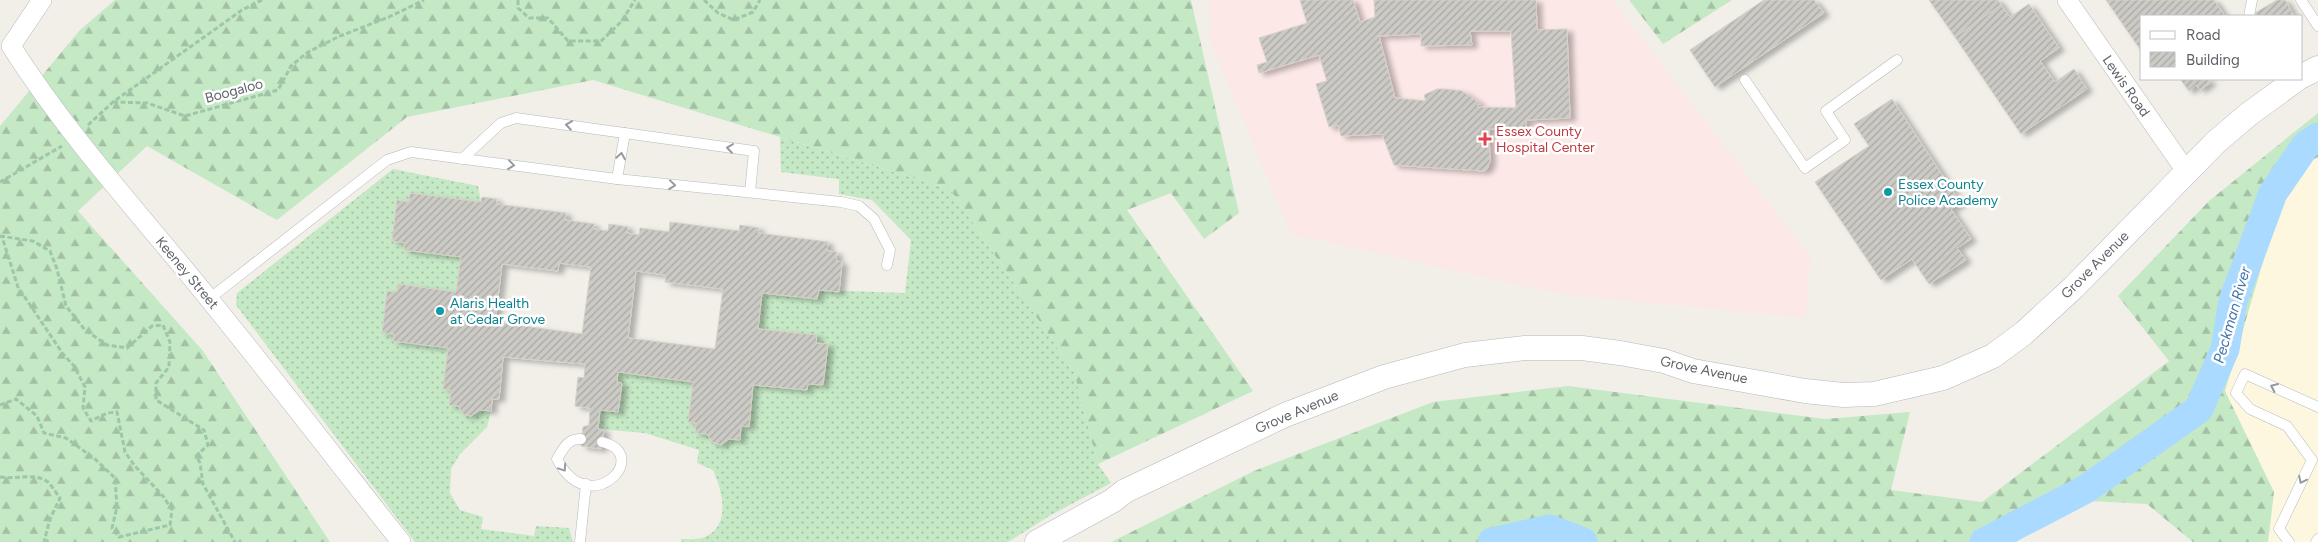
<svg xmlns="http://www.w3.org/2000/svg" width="2318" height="542" font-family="Figtree,sans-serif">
<defs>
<pattern id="grass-dots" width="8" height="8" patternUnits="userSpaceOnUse" patternTransform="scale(1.25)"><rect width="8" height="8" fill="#c5e8c5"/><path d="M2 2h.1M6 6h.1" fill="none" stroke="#a3c0a4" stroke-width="1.8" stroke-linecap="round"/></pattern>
<pattern id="forest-firs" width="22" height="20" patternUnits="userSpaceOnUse" patternTransform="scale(1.25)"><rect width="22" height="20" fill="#c5e8c5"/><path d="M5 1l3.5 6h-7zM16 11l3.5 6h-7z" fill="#a3c0a4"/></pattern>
<pattern id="building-hatch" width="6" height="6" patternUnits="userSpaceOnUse" patternTransform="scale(1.25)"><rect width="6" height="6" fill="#cccac5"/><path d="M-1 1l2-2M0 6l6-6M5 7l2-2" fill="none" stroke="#a9a8a4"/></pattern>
<filter id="shadow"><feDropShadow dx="5.5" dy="3" stdDeviation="2.5" flood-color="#0004"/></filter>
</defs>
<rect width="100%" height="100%" fill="#f1efe8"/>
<polygon fill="#fef7e0" points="2318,157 2318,542 2268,542 2274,492 2225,391 2289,173"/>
<polygon fill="#fce8e6" points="1209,0 1612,0 1811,258 1805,318 1560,294 1291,234 1211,43"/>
<g fill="url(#grass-dots)">
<path d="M 780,137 L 950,189 L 1074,372 L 1098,464 L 1111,483 L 1051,515 L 1008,542 L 681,542 L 681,539 C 688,539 699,540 705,537 C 732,525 722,490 713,470 L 697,463 L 699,450 L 645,433 L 598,429 L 600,410 L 618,412 L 622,383 L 617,382 L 618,372 L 693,382 L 696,423 L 695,433 L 707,434 L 712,442 L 721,445 L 729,439 L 740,440 L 741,426 L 749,426 L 753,385 L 807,390 L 808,384 L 823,385 L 828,344 L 816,343 L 817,335 L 758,329 L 762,293 L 817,299 L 819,290 L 905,293 L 911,240 L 872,200 L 839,194 L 839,179 L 781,172 Z"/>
<polygon points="393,169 478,186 481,202 410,193 409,202 397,201 392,241 405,243 405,250 461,257 456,292 399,284 397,292 387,291 382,333 394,334 393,341 448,348 443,389 451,390 449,405 458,406 463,414 471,416 480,410 491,411 487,427 460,454 451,469 450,493 460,510 483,517 481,529 534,536 536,526 569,528 573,542 415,542 236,305 237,293"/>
</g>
<g fill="url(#forest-firs)">
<polygon points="115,0 1191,0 1239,213 1204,239 1171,193 1127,210 1253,391 1098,464 1074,372 950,189 593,80 407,117 277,220 147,146 78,211 203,351 330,542 0,542 0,126 80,30"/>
<polygon points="1629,0 1732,0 1663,44"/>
<polygon points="2318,113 2318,157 2289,173 2225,391 2274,492 2268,542 2193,542 2147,504 2073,500 2016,542 1111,542 1254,471 1433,402 1568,386 1825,419 1910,412 1891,490 1982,502 2169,361 2118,296 2209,201"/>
</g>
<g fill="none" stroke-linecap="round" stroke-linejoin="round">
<g stroke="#aadaff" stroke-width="29">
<polyline points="1492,542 1550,529 1583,542"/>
<polyline points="1984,542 2086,489 2199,409 2225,349 2233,301 2273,193 2306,145 2318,137"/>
</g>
</g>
<g fill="url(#building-hatch)" stroke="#d6d1c6" fill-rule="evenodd" filter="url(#shadow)">
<path d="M 1300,0 L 1353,0 L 1360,22 L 1375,17 L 1374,0 L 1536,0 L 1537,30 L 1567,29 L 1570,118 L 1526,120 L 1526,128 L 1489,129 L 1490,162 L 1487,169 L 1484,171 L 1394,165 L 1382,134 L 1341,136 L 1338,125 L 1329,127 L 1316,84 L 1327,81 L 1319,55 L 1259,73 L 1257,65 L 1267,62 L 1259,38 L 1307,23 ZM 1470,31 L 1511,31 L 1516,108 L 1478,107 L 1477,104 L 1481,104 L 1462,91 L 1445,89 L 1437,89 L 1424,95 L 1426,101 L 1395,98 L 1379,36 L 1421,34 L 1421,46 L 1472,45 Z"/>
<polygon points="1764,0 1814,0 1824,13 1715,87 1690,50"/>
<polygon points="1929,0 1998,0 2001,5 1955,37"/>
<polygon points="2106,0 2214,0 2225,16 2142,16 2142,52"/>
<polygon points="2277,0 2285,0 2294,16 2258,16 2255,13"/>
<polygon points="2029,4 2059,48 2040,61 2055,82 2074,69 2087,89 2021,134 1955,37 2001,5 2010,17"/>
<polygon points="2180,79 2211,79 2208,81 2210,83 2200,90 2196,85 2189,91"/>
<polygon points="1892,99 1961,203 1951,209 1971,239 1957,248 1966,260 1929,284 1912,259 1881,280 1815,182 1869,146 1854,124"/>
<path d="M 410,193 L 481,202 L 482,197 L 497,199 L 496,204 L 566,213 L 565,220 L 594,224 L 593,229 L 608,231 L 609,224 L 628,227 L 627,233 L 639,235 L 640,228 L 669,232 L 670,222 L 739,231 L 740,225 L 759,228 L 758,233 L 828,242 L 827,251 L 837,252 L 836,261 L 842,262 L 839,292 L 819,290 L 817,299 L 762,293 L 758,329 L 817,335 L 816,343 L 828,344 L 823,385 L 808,384 L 807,390 L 753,385 L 749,427 L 741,426 L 740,440 L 729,439 L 721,445 L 712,442 L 707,434 L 695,433 L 696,423 L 688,422 L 693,382 L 618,372 L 617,382 L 622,383 L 618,412 L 600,410 L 598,429 L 604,430 L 601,449 L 581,446 L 583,427 L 589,425 L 590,408 L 575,406 L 578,377 L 584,378 L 585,364 L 503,357 L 499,399 L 492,399 L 491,411 L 480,410 L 471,416 L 463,414 L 458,406 L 449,405 L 451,390 L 443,389 L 448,348 L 393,341 L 394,334 L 382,333 L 387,291 L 397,292 L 398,284 L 456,292 L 461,257 L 404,250 L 405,243 L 392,241 L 397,200 L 409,202 ZM 559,263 L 591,267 L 582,334 L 495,322 L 502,264 L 558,271 ZM 636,271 L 666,275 L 665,282 L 723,289 L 715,349 L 628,338 Z"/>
</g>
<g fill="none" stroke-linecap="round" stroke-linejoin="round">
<g stroke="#b5b8bc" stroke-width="11">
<g id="service">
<polyline points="2301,0 2318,26"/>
<polyline points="2249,16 2252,0"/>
<polyline points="1745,80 1805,168 1845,140 1826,111 1897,60"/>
<polyline points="462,159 501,123 516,118 754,151 750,192"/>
<polyline points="617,179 625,133"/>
<polyline points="209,299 387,160 411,152 617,179 841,202 859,206 874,219 890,250 887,265"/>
<path d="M 581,439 C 568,438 563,449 557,459 C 589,522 654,455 602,442"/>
<polyline points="580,542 586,484"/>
<polyline points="2289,542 2279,529 2312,460 2287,426 2250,409 2236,393 2245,374 2318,407"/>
<polyline points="2316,542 2318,539"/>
</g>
</g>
<g stroke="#b5b8bc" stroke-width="20">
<g id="minor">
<path d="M 42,0 L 11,46 C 69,137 141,215 209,299 C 274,379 337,461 401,542"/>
<polyline points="2067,0 2186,171"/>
</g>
</g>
<g stroke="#b5b8bc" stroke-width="25">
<g id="tertiary">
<polyline points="2302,76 2318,68"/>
<polyline points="1037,542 1112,501 1125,491 1285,415 1384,377 1465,355 1525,348 1582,348 1620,353 1664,361 1693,371 1805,391 1843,395 1874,394 1943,378 1993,356 2024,333 2074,287 2216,142 2249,114 2297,79"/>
</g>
</g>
<g stroke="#9cc7a9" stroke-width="3" stroke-dasharray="5 2.5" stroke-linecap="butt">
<polyline points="518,0 518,8 529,18 548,18 568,41 601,41 621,22 635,0"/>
<polyline points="704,0 718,13 734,20 753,12 760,0"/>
<polyline points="113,102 147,103 185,116 278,90 291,66 308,52 340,36 389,17 424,0"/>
<polyline points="88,125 113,102 242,10 262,0"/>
<polyline points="0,182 62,146"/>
<polyline points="0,236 33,241 50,251 57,269 66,306 85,330 107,345 127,348 152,326 163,325 170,342 169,367 156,383 156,400 204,430 208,445 196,456 200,463 203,484 235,542"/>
<polyline points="0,405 16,399 37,416 44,433 66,438 95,459 115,478 117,507 112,528 119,537 170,525 172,510 163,496 134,465 125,452 117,412 107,413 91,421 83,408 85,387 74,366 63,354 18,287 2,237"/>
<path d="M 0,477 C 15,480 35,472 48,482 C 52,486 56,493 60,498 L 50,519 L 44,542"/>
</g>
<use href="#service" stroke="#fff" stroke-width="10"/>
<use href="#minor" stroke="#fff" stroke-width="19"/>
<use href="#tertiary" stroke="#fff" stroke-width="24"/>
</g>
<defs><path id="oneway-chevron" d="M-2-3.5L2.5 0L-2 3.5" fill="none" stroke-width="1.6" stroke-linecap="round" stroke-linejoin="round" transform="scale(1.25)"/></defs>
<g stroke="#979a9d">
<use href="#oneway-chevron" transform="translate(569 125) rotate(-172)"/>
<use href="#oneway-chevron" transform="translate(730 148) rotate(-172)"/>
<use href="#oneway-chevron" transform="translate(621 156) rotate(-81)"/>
<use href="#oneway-chevron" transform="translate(511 165) rotate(7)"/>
<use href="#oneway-chevron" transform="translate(672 185) rotate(6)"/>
<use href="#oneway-chevron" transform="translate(2274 387) rotate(-155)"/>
<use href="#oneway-chevron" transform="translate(563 468) rotate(56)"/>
<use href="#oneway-chevron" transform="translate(2302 480) rotate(116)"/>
</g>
<path fill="#e0444e" stroke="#fff" stroke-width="2" d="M1482.5 131.5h5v5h5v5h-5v5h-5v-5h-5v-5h5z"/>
<g fill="#0f9aa8" stroke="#fff" stroke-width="2">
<circle cx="1888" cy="192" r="5"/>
<circle cx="440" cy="311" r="5"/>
</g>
<g text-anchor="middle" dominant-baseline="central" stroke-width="5" stroke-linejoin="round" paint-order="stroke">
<g font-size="14" fill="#5f6368" stroke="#fff">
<text transform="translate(2126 86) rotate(55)">Lewis Road</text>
<text transform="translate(234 91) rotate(-15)">Boogaloo</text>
<text transform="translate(2095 265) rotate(-45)">Grove Avenue</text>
<text transform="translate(187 273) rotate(50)">Keeney Street</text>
<text transform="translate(1704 370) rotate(12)">Grove Avenue</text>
<text transform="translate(1297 412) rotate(-23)">Grove Avenue</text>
</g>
<g font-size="14" fill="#be3a42" stroke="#fff" text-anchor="start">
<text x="1496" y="131">Essex County<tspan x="1496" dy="16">Hospital Center</tspan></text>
</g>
<g font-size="14" fill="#0d838f" stroke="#fff" text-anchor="start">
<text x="1898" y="184">Essex County<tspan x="1898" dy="16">Police Academy</tspan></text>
<text x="450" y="303">Alaris Health<tspan x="450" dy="16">at Cedar Grove</tspan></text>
</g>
<g font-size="15" font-style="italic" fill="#4174aa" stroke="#fff">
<text transform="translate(2232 315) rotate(-74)">Peckman River</text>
</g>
</g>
<rect x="2140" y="15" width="162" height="65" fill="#ffffff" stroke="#bfc1c3"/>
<rect x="2150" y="31" width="25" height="8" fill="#ffffff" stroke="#bfc1c3"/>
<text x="2186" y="40" font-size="15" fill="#5f6368">Road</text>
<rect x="2150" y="52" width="25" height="15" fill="url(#building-hatch)" stroke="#bfc1c3"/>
<text x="2186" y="65" font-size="15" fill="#5f6368">Building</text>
</svg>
